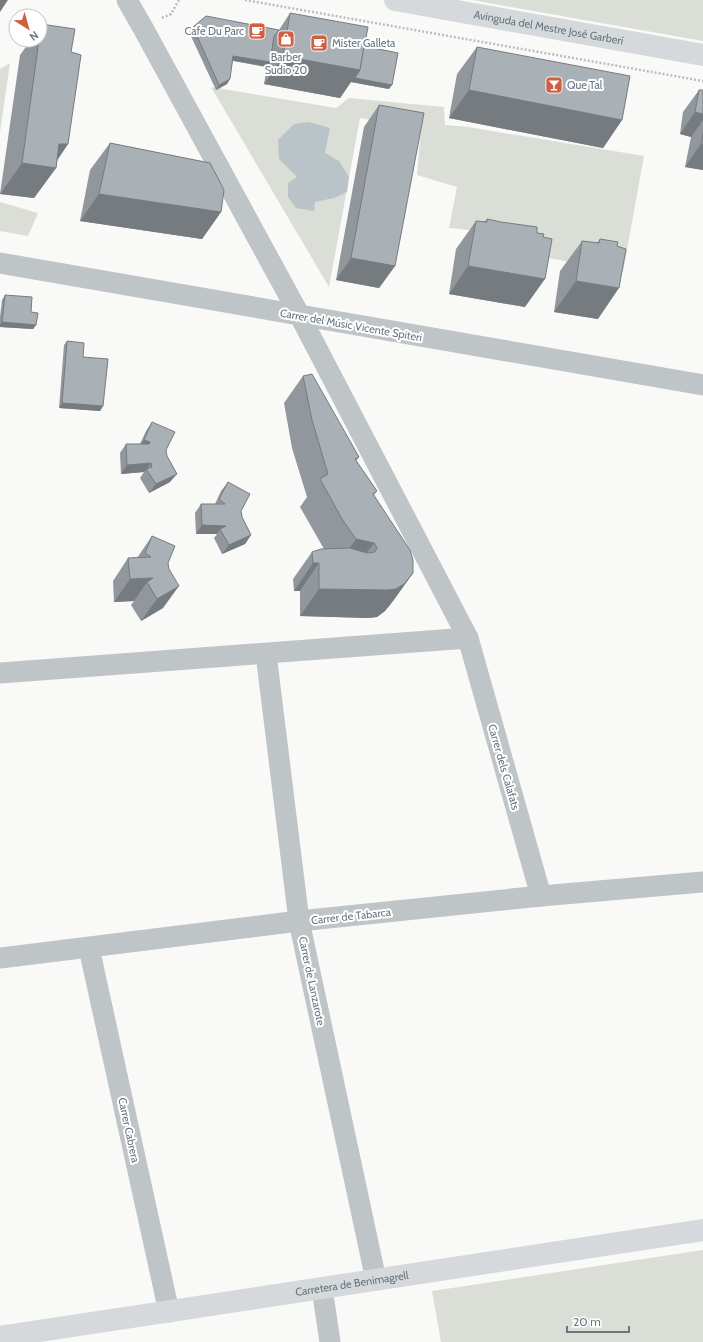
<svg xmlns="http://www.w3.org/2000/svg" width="703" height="1342" font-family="Cabin,sans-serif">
<rect width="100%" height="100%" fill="#f9f9f8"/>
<g fill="#daded7">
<polygon points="472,0 703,0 703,41"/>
<polygon points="10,63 0,132 0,69"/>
<polygon points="211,87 336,108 349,98 444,107 445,125 468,127 644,156 623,272 538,256 541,237 449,228 457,187 417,175 421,128 360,118 329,287"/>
<polygon points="0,202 38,213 28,236 0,231"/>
<polygon points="703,1250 703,1342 441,1342 432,1291"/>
</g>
<polygon fill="#bac4c8" points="309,122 330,128 325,153 339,161 349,177 347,192 334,198 315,202 314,211 296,208 288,197 288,183 297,177 279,159 278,140 294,124"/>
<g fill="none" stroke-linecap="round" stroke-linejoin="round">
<g stroke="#babdc0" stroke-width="2.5" stroke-dasharray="2 2" stroke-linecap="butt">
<polyline points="245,0 703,81"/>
<polyline points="162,18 171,14 179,0"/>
</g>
<g stroke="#bfc4c7" stroke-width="21">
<polyline points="127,0 143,28 300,316 468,638 541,896"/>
<polyline points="0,263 703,385"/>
<polyline points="266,654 299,921 376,1280"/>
<polyline points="0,673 468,638"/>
<polyline points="89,948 169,1312"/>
<polyline points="0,958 299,921 541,896 703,882"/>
<polyline points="322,1288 330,1342"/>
</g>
<g stroke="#d5d9db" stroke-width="22">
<path id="s1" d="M 395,0 L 703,55"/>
<path id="s2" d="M 0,1337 L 703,1230"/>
</g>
</g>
<g fill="#91979d">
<polygon points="290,13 364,46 389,89 351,82 340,98 264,84 267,67 233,61 227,84 216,90 189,32 193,27 279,30"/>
<polygon points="41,24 71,52 68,144 57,161 56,168 34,198 0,194 20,55 31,40 40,40 40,27"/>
<polygon points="477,47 622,120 603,148 449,118 457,74"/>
<polygon points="699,90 703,90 703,170 685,167 691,137 680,134 683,112"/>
<polygon points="379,105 395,266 379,288 336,280 364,127"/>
<polygon points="110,143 221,212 202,239 80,221 90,170"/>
<polygon points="487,219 525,307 449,294 456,249 476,221 484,222"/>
<polygon points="600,239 598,319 554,312 560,271 582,241 597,243"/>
<polygon points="5,295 31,312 36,325 33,329 0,327 0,317 2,300"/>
<polygon points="67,341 83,357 103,406 100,411 59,408 64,345"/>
<polygon points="303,376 359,457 356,461 377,491 374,495 413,573 393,601 385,611 377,617 368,618 300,616 300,591 294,591 293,579 312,552 324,549 300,507 307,497 292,448 284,403"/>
<polygon points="152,422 166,450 170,482 149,493 140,478 144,472 121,474 120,453 126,444 140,444 146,431"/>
<polygon points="228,482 241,511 242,517 251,535 245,544 222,554 214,538 217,534 196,534 195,513 201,504 215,504 221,491"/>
<polygon points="152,536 168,563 163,608 141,621 131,605 134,601 114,602 113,581 128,558 137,558"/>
</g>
<g fill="#767b7f">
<polygon points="0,0 8,0 0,12"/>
<polygon points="233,56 270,62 267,67 230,60"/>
<polygon points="283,56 360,70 392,85 389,89 351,82 340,98 264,84"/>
<polygon points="230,79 227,84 216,90 219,85"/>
<polygon points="469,90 622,120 603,148 449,118"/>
<polygon points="695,112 703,114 703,120 691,137 680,134"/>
<polygon points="59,144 68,144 52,167 56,168 34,198 0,194 22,163"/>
<polygon points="701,144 703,145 703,170 685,167"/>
<polygon points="99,194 221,212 202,239 80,221"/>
<polygon points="351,258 395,266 379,288 336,280"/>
<polygon points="468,266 545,279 525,307 449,294"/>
<polygon points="576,281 619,288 598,319 554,312"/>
<polygon points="2,322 36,325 33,329 0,327 0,325"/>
<polygon points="62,403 103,406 100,411 59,408"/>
<polygon points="144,440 150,442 144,450 138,449"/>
<polygon points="151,463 144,472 121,474 127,465"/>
<polygon points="177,474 170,482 149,493 156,484"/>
<polygon points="202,525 226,526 220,529 217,534 196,534"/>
<polygon points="251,535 245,544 222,554 229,545"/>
<polygon points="356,539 374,543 354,570 337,566"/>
<polygon points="313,563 319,563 300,591 294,591"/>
<polygon points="413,573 393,601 385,611 377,617 368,618 300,616 319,589"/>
<polygon points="153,578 147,582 134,601 114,602 130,579"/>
<polygon points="179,586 163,608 141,621 157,599"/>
</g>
<g fill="#a9b0b6" stroke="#767b7f">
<polygon points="290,13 368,27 360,70 283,56"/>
<polygon points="206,16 279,30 274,36 270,62 233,56 230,79 219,85 193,27"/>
<polygon points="41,24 75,29 71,52 81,55 68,144 59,144 56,168 22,163 39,40 40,40"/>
<polygon points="364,46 398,53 392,85 355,78 360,70"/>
<polygon points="477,47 630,76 622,120 469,90"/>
<polygon points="699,90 703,90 703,114 695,112"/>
<polygon points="379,105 424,113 395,266 351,258"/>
<polygon points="703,133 703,145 701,144"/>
<polygon points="110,143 210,163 224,190 221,212 99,194"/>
<polygon points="487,219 501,222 537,227 537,233 544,234 543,237 552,239 545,279 468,266 476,221 487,222"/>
<polygon points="600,239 618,242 617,246 626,249 619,288 576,281 582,241 599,243"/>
<polygon points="5,295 32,297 31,312 38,313 36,325 2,322"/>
<polygon points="67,341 84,343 83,357 108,359 103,406 62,403"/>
<polygon points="312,374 359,457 355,459 377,491 373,494 410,550 413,560 413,573 404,584 396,589 388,590 319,589 319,563 313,563 312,552 321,549 350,548 367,553 375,552 377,548 374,543 356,539 342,519 320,479 328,474 312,420 303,376"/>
<polygon points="152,422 175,432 166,450 167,456 177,474 156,484 146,469 152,467 151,463 127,465 126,444 149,444 150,442 144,440"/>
<polygon points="228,482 250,494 241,511 242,517 251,535 229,545 220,529 226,526 202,525 201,504 225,504 219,499"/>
<polygon points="152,536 175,546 168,563 169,569 179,586 157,599 147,582 153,578 130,579 128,558 151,557 145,553"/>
</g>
<defs>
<g id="cafe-square" transform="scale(0.9)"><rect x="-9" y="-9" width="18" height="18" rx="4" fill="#d05e41" stroke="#fff"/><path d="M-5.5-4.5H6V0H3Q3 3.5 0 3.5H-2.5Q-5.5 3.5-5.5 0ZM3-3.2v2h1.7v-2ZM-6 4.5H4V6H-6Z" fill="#fff"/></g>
<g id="shop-square" transform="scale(0.9)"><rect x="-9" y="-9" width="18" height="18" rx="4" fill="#d05e41" stroke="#fff"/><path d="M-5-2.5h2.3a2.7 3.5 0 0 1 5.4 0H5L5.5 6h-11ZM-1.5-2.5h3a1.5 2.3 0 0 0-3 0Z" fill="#fff"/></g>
<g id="bar-square" transform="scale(0.9)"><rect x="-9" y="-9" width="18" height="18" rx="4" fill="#d05e41" stroke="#fff"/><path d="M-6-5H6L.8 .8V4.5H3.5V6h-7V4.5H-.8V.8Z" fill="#fff"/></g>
</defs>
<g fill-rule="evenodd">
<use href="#cafe-square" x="257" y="31"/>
<use href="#shop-square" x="286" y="39"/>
<use href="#cafe-square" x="319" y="43"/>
<use href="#bar-square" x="554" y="85"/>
</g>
<g text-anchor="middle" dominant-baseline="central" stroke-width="4" stroke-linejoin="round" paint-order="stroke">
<g font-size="11" fill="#67767f" stroke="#fff">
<text stroke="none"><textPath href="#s1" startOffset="156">Avinguda del Mestre José Garberí</textPath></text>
<text transform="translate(351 325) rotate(10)">Carrer del Músic Vicente Spiteri</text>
<text transform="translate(504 767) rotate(74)">Carrer dels Calafats</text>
<text transform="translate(351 916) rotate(-6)">Carrer de Tabarca</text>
<text transform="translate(312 981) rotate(78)">Carrer de Lanzarote</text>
<text transform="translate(129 1130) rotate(78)">Carrer Cabrera</text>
<text stroke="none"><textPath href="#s2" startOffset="356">Carretera de Benimagrell</textPath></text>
</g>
<g font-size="11" fill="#67767f" stroke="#fff" text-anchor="start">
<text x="244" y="31" text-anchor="end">Cafe Du Parc</text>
<text x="332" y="43">Mister Galleta</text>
<text x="286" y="57" text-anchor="middle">Barber<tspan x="286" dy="13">Sudio 20</tspan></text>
<text x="567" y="85">Que Tal</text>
</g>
</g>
<g transform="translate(28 28) rotate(143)"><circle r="19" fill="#ffffff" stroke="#c2c8cc"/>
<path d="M0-3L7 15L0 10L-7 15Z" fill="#d05e41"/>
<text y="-6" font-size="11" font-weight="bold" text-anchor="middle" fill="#67767f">N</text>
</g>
<path d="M567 1326v6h62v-6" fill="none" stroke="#67767f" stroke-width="2"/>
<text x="573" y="1326" font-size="12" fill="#67767f" stroke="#ffffff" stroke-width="3" paint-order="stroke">20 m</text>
</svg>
